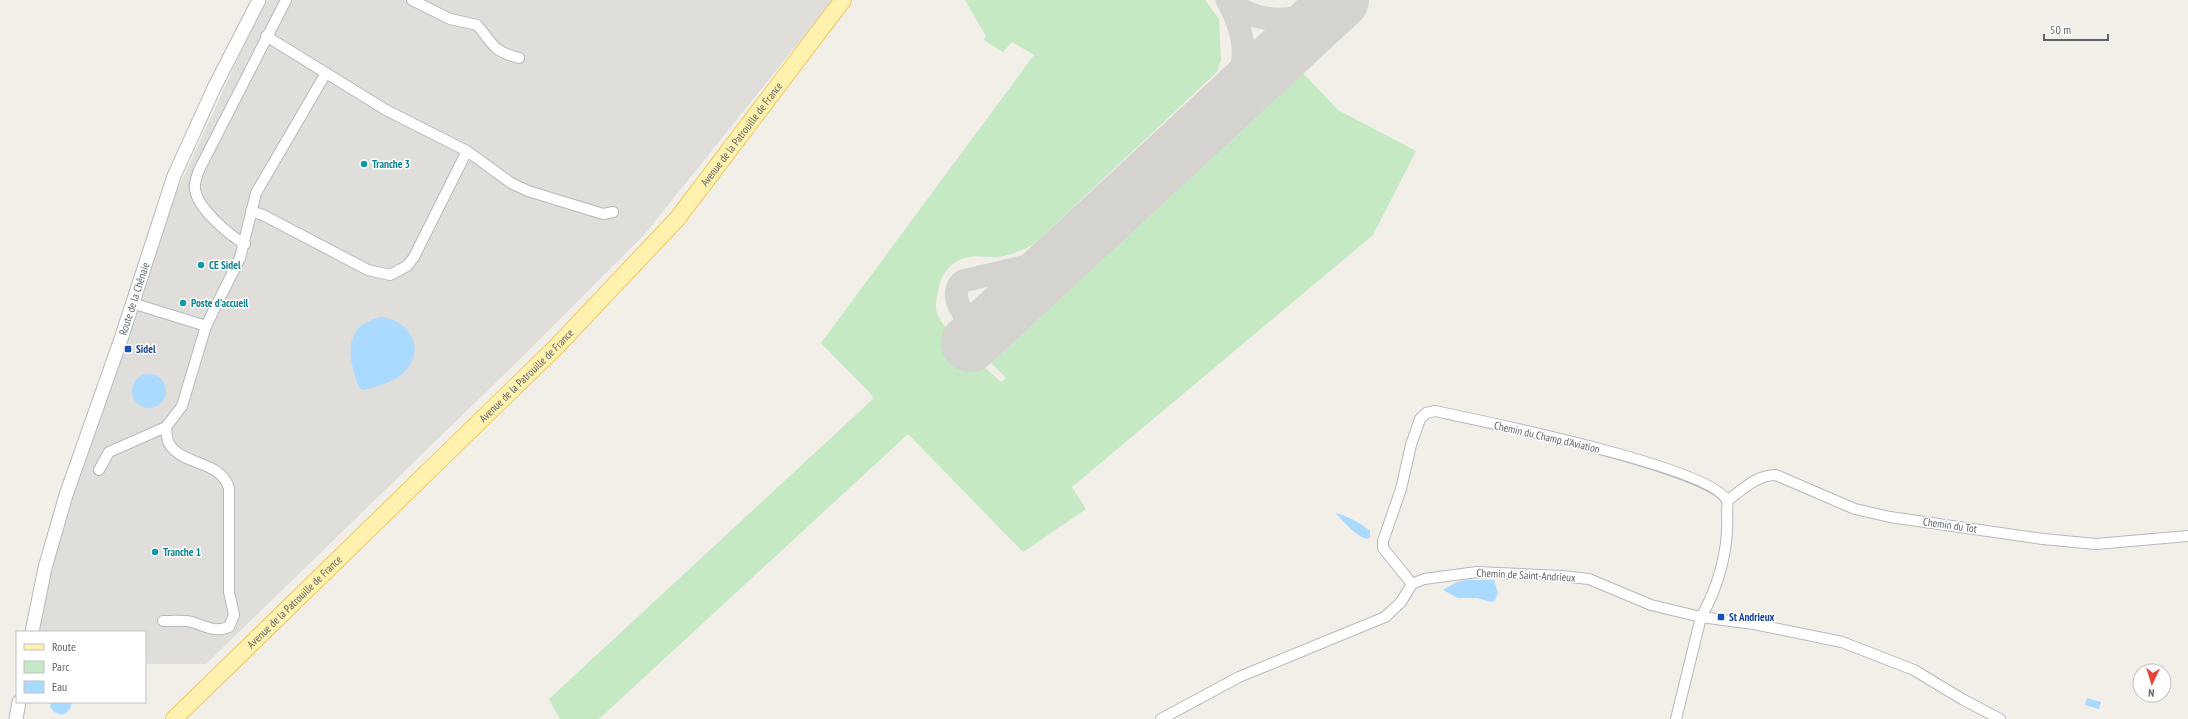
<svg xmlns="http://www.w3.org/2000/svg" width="2188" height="719" font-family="'PT Sans Narrow',sans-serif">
<rect width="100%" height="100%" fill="#f1efe8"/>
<polygon fill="#e0deda" points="268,0 833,0 644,235 516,363 206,664 145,664 145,632 37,632 60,532 162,224 251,30"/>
<path fill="#c5e8c5" d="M 965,0 L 1205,0 L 1219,19 L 1221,59 L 1217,72 L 1035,243 C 1025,250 1011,255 998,257 C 987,258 977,254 965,258 C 953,261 944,271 940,283 C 938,291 934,305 937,313 C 942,330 986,368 1001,382 L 1006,378 L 991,363 L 1303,73 L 1338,110 L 1416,151 L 1373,235 L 1072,487 L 1086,509 L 1023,552 L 908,434 L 599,719 L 560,719 L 549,699 L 873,399 L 871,394 L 821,343 L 1034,55 L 1012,42 L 1003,52 L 984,40 L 986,36 Z"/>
<g fill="#aadaff">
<path d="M 381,317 C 409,320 426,348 406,370 C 396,382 378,386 364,390 L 360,389 C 348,359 341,326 381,317 Z"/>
<circle cx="149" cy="391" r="17"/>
<path d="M 1335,513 C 1348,516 1359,522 1370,531 L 1370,538 C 1360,542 1343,520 1335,513 Z"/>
<polygon points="1466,580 1494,580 1498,593 1495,600 1492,602 1477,598 1458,598 1443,590 1457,582"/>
<polygon points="2087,698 2101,702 2099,709 2085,705"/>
<path d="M 51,702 L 71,702 C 72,709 68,712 62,715 L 54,712 L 50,707 Z"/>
</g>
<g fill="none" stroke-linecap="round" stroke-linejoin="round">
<g stroke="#d4d3d0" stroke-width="23">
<path d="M 1229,0 C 1234,3 1239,8 1244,11 C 1272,26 1308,18 1334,5"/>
<path d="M 1225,106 C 1249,69 1249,39 1227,0"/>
<path d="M 992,323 C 988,324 984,326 980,325 C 965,322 946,293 963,281 L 1052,260 L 1068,252"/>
</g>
<polyline stroke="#d4d3d0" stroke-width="58" points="970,343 1340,0"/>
<g stroke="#b5b8bc" stroke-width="12">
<g id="minor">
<path d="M 412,0 L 450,19 L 477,25 C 495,45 490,50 519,58"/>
<polyline points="266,36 386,110 467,151 511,183 528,191 603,214 613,212"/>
<polyline points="251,211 263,215 368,270 390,275 407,266 414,257 467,151"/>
<path d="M 245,244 C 229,235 197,208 195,189 C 194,183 197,176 199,170 L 286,0"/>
<polyline points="132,303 206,326"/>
<polyline points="99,470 109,452 166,427 182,406 206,326 240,258 256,193 326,73"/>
<path d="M 1727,501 C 1742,490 1756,475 1776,475 L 1855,509 L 1890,517 L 2043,539 L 2096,544 L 2188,536"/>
<path d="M 1412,584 L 1383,548 L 1383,541 L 1401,489 L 1411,445 L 1420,419 L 1426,413 L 1435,411 C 1477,420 1715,468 1727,501 C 1728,504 1727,509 1727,513 C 1729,548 1719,586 1701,617 L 1676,719"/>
<path d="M 163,621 C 172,621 184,620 192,622 C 206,626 214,633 229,627 L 234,615 L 229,592 L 229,488 C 220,460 184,466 170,445 C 166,440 167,433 166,427"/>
<polyline points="1161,719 1239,677 1385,617 1401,602 1412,584 1424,579 1477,572 1562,576 1589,579 1651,605 1701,617 1754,624 1842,642 1914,670 1962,699 2000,719"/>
</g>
</g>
<g stroke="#b5b8bc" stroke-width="15">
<g id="tertiary">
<path id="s1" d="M 32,632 L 45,568 L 66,495 L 121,339 L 174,176 L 214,88 L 259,0"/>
<polyline points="16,719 19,702"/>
</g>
</g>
<g stroke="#f2c960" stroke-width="18">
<g id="primary">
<path id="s2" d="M 174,719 L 557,346 L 677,219 L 843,0"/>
</g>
</g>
<use href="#minor" stroke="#fff" stroke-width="10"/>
<use href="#tertiary" stroke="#fff" stroke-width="13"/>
<use href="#primary" stroke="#fff2af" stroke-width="16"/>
</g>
<g fill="#0f9aa8" stroke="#fff" stroke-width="1.5">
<circle cx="364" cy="164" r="4"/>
<circle cx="201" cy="265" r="4"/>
<circle cx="183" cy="303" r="4"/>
<circle cx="155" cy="552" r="4"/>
</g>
<g fill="#1a4fb4" stroke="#fff" stroke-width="1.5">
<rect x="124" y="345" width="8" height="8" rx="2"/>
<rect x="1717" y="613" width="8" height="8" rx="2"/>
</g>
<g text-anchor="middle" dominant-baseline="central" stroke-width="3" stroke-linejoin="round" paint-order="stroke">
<g font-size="11" fill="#5f6368" stroke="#fff">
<text stroke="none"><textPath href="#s2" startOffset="816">Avenue de la Patrouille de France</textPath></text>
<text stroke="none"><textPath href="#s1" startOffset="349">Route de la Chênaie</textPath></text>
<text stroke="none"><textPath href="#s2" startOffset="492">Avenue de la Patrouille de France</textPath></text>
<text transform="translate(1547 437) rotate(13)">Chemin du Champ d'Aviation</text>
<text transform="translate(1950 525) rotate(8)">Chemin du Tot</text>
<text transform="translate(1526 575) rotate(3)">Chemin de Saint-Andrieux</text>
<text stroke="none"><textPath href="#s2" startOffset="168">Avenue de la Patrouille de France</textPath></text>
</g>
<g font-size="11" font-weight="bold" fill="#0d838f" stroke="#fff" text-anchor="start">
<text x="372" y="164">Tranche 3</text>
<text x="209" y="265">CE Sidel</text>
<text x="191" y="303">Poste d'accueil</text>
<text x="163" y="552">Tranche 1</text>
</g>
<g font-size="11" font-weight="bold" fill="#164399" stroke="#fff" text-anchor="start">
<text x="136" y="349">Sidel</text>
<text x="1729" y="617">St Andrieux</text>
</g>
</g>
<rect x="16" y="631" width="130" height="72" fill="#ffffff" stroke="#bfc1c3"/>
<rect x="24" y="644" width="20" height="6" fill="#fff2af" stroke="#bfc1c3"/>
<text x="52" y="651" font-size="12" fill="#5f6368">Route</text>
<rect x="24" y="661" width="20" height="12" fill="#c5e8c5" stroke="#bfc1c3"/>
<text x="52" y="671" font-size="12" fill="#5f6368">Parc</text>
<rect x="24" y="681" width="20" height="12" fill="#aadaff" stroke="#bfc1c3"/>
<text x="52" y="691" font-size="12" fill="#5f6368">Eau</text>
<g transform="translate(2152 683) rotate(184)"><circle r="19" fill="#ffffff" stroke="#bfc1c3"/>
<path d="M0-3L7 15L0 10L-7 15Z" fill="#ea4335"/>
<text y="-6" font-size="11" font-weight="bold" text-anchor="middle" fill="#5f6368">N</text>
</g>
<path d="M2044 34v6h64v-6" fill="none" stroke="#5f6368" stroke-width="2"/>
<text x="2050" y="34" font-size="12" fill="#5f6368" stroke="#ffffff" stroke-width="3" paint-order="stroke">50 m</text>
</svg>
